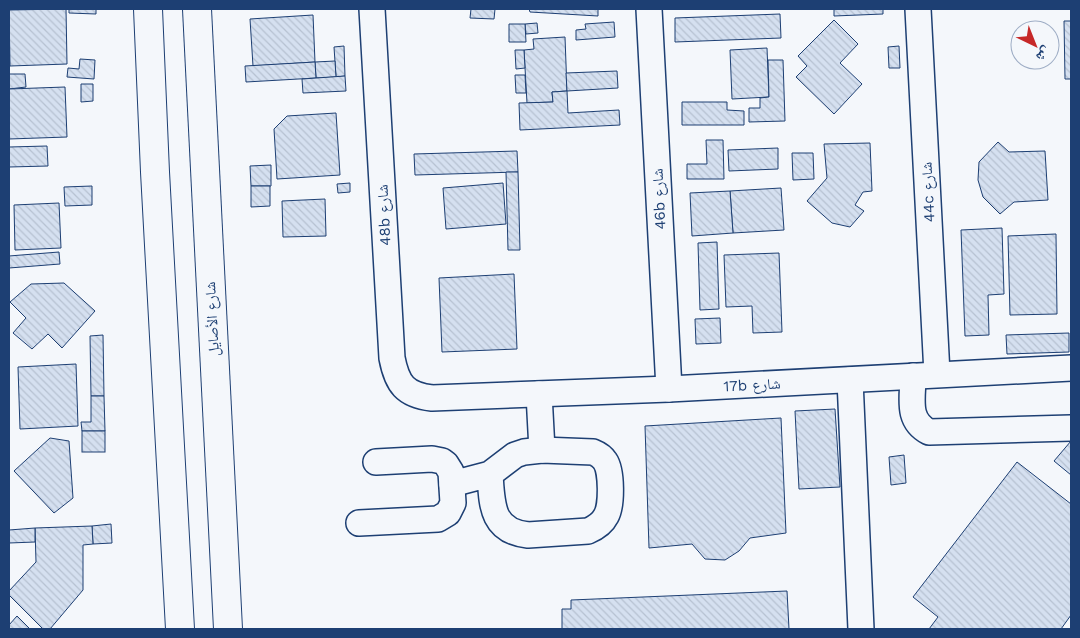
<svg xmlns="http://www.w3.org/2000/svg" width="1080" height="638" font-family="'Work Sans','Noto Naskh Arabic',sans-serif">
<defs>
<pattern id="building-back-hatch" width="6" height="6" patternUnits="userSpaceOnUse" patternTransform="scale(1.25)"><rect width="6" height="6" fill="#d5e0f0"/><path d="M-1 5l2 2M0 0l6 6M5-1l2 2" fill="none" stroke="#b6c1d1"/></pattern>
</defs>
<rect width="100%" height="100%" fill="#f4f7fb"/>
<g fill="url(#building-back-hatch)" stroke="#1d3f73">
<polygon points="66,9 67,64 10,66 9,10"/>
<polygon points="69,9 96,9 96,14 69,13"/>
<polygon points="471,9 495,9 494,19 470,18"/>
<polygon points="529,9 598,9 598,16 530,12"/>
<polygon points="834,9 883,9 883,14 834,16"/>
<polygon points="780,14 781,38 675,42 675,18"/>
<polygon points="313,15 315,62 253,66 250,19"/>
<polygon points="834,20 858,44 840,63 862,84 834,114 796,77 807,66 798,56"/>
<polygon points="1064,21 1071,21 1071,79 1065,79"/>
<polygon points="614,22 615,37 576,40 576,30 586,29 585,24"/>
<polygon points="537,23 538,33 526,34 525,24"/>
<polygon points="509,24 525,24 526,42 509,42"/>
<polygon points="565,37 567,91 552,92 553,102 527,103 524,50 534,49 533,39"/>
<polygon points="344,46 345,76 336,77 334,47"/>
<polygon points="899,46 900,68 889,68 888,47"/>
<polygon points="767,48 769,97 732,99 730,50"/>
<polygon points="515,50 524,50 525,68 516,69"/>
<polygon points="80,59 95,60 94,79 67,77 68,68 79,69"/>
<polygon points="768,60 783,60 785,121 749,122 749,108 760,108 760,98 769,97"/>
<polygon points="335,61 336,77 316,78 315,62"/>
<polygon points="315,62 316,78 246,82 245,66"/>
<polygon points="617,71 618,88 567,91 566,73"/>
<polygon points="9,74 25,74 26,87 9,89"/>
<polygon points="515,75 525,75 526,93 516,93"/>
<polygon points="345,76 346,91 303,93 302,79"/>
<polygon points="81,84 93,84 93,101 81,102"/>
<polygon points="65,87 67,137 9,139 9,89"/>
<polygon points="567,91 568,113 619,110 620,125 520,130 519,103 553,102 552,92"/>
<polygon points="682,102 727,102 727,110 744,111 744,125 682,125"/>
<polygon points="336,113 340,175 277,179 274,129 287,116"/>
<polygon points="706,140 723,140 724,179 687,179 687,164 707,164"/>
<polygon points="998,142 1009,152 1045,151 1048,200 1014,202 1000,214 983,197 978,180 979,162"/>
<polygon points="870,143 872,191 863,192 855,205 864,211 850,227 832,223 807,201 827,178 824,144"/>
<polygon points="47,146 48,166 9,167 9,147"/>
<polygon points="778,148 778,169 729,171 728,150"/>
<polygon points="517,151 518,172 415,175 414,154"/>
<polygon points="792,153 813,153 814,179 793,180"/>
<polygon points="271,165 271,186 251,186 250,166"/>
<polygon points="506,172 518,172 520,250 508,250"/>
<polygon points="350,183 350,192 338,193 337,184"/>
<polygon points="503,183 506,224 446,229 443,188"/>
<polygon points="92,186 92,205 65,206 64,187"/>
<polygon points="251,186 270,186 270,206 251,207"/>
<polygon points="781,188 784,230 733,233 730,191"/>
<polygon points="730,191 733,233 692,236 690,193"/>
<polygon points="325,199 326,236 283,237 282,201"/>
<polygon points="59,203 61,248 15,250 14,205"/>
<polygon points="1002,228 1004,294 988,295 989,335 965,336 961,230"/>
<polygon points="1056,234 1057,314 1010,315 1008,236"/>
<polygon points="717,242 719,309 700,310 698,243"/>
<polygon points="59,252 60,264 9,268 9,254 9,256"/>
<polygon points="779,253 782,332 753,333 752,306 726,307 724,255"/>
<polygon points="514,274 517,349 442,352 439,278"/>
<polygon points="64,283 95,311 62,348 48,334 32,349 13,333 26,318 10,302 31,284"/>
<polygon points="720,318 721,343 696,344 695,319"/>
<polygon points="1069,333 1069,352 1007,354 1006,335"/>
<polygon points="103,335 104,396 91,396 90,336"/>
<polygon points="76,364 78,426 20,429 18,367"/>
<polygon points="91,396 104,396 105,431 82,431 81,422 91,422"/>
<polygon points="835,409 840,487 799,489 795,411"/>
<polygon points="781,418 786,533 750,538 739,551 725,560 705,559 692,544 649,548 645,426"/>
<rect x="82" y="431" width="23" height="21"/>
<polygon points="50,438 69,441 73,498 54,513 14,471"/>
<polygon points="1071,441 1071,475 1054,461"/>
<polygon points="904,455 906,483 891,485 889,457"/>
<polygon points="1017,462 1071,504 1071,615 1061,629 929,629 938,617 913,597"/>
<polygon points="111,524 112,543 93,544 92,526"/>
<polygon points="92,526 93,544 83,545 83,590 50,629 43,629 9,595 9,591 36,562 35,528"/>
<polygon points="35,528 35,542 9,543 9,530"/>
<polygon points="787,591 789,629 562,629 562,609 571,609 571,600"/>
<polygon points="17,616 30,629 9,629 9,625"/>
</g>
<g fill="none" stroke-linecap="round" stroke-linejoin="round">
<g stroke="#1d3f73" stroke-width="28">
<g id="minor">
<path d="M 372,9 L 392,358 C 397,384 405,395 432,398 L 669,389 L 1071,368"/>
<polyline points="649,9 669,389"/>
<polyline points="918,9 937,374"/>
<path d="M 913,376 C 913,398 906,420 929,432 L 1071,428"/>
<polyline points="850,380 861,629"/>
<polyline points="539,394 542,450"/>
<path d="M 452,484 L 490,474 L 515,455 L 524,452 L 542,450 L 593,452 C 598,454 602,456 605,461 C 612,471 612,506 606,516 C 602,524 595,528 588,531 L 528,535 C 491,531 492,504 490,474"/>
<polyline points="359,523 438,519 448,513 453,503 451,472 446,464 442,461 432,459 376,462"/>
</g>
</g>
<g stroke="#1d3f73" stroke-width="30">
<g id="major">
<polyline points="148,9 155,172 180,629"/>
<polyline points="197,9 228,629"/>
</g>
</g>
<use href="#minor" stroke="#f4f7fb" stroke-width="25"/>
<use href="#major" stroke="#f4f7fb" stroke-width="28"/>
</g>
<g text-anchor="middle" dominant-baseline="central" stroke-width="4" stroke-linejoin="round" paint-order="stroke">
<g font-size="15" fill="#1d3f73" stroke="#f4f7fb">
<text transform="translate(928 192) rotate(-93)">44c شارع</text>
<text transform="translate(659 199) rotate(-93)">46b شارع</text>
<text transform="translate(384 215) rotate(-93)">48b شارع</text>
<text transform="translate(212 319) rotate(-93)">شارع الأصايل</text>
<text transform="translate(752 385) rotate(-3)">17b شارع</text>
</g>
</g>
<rect width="1080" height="638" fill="none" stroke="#1d3f73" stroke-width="20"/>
<g transform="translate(1035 45) rotate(137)"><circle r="24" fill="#f4f7fb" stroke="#9eadc5"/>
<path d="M0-4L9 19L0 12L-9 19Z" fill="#c62828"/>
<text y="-8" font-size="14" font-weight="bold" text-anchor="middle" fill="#1d3f73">ش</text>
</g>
</svg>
